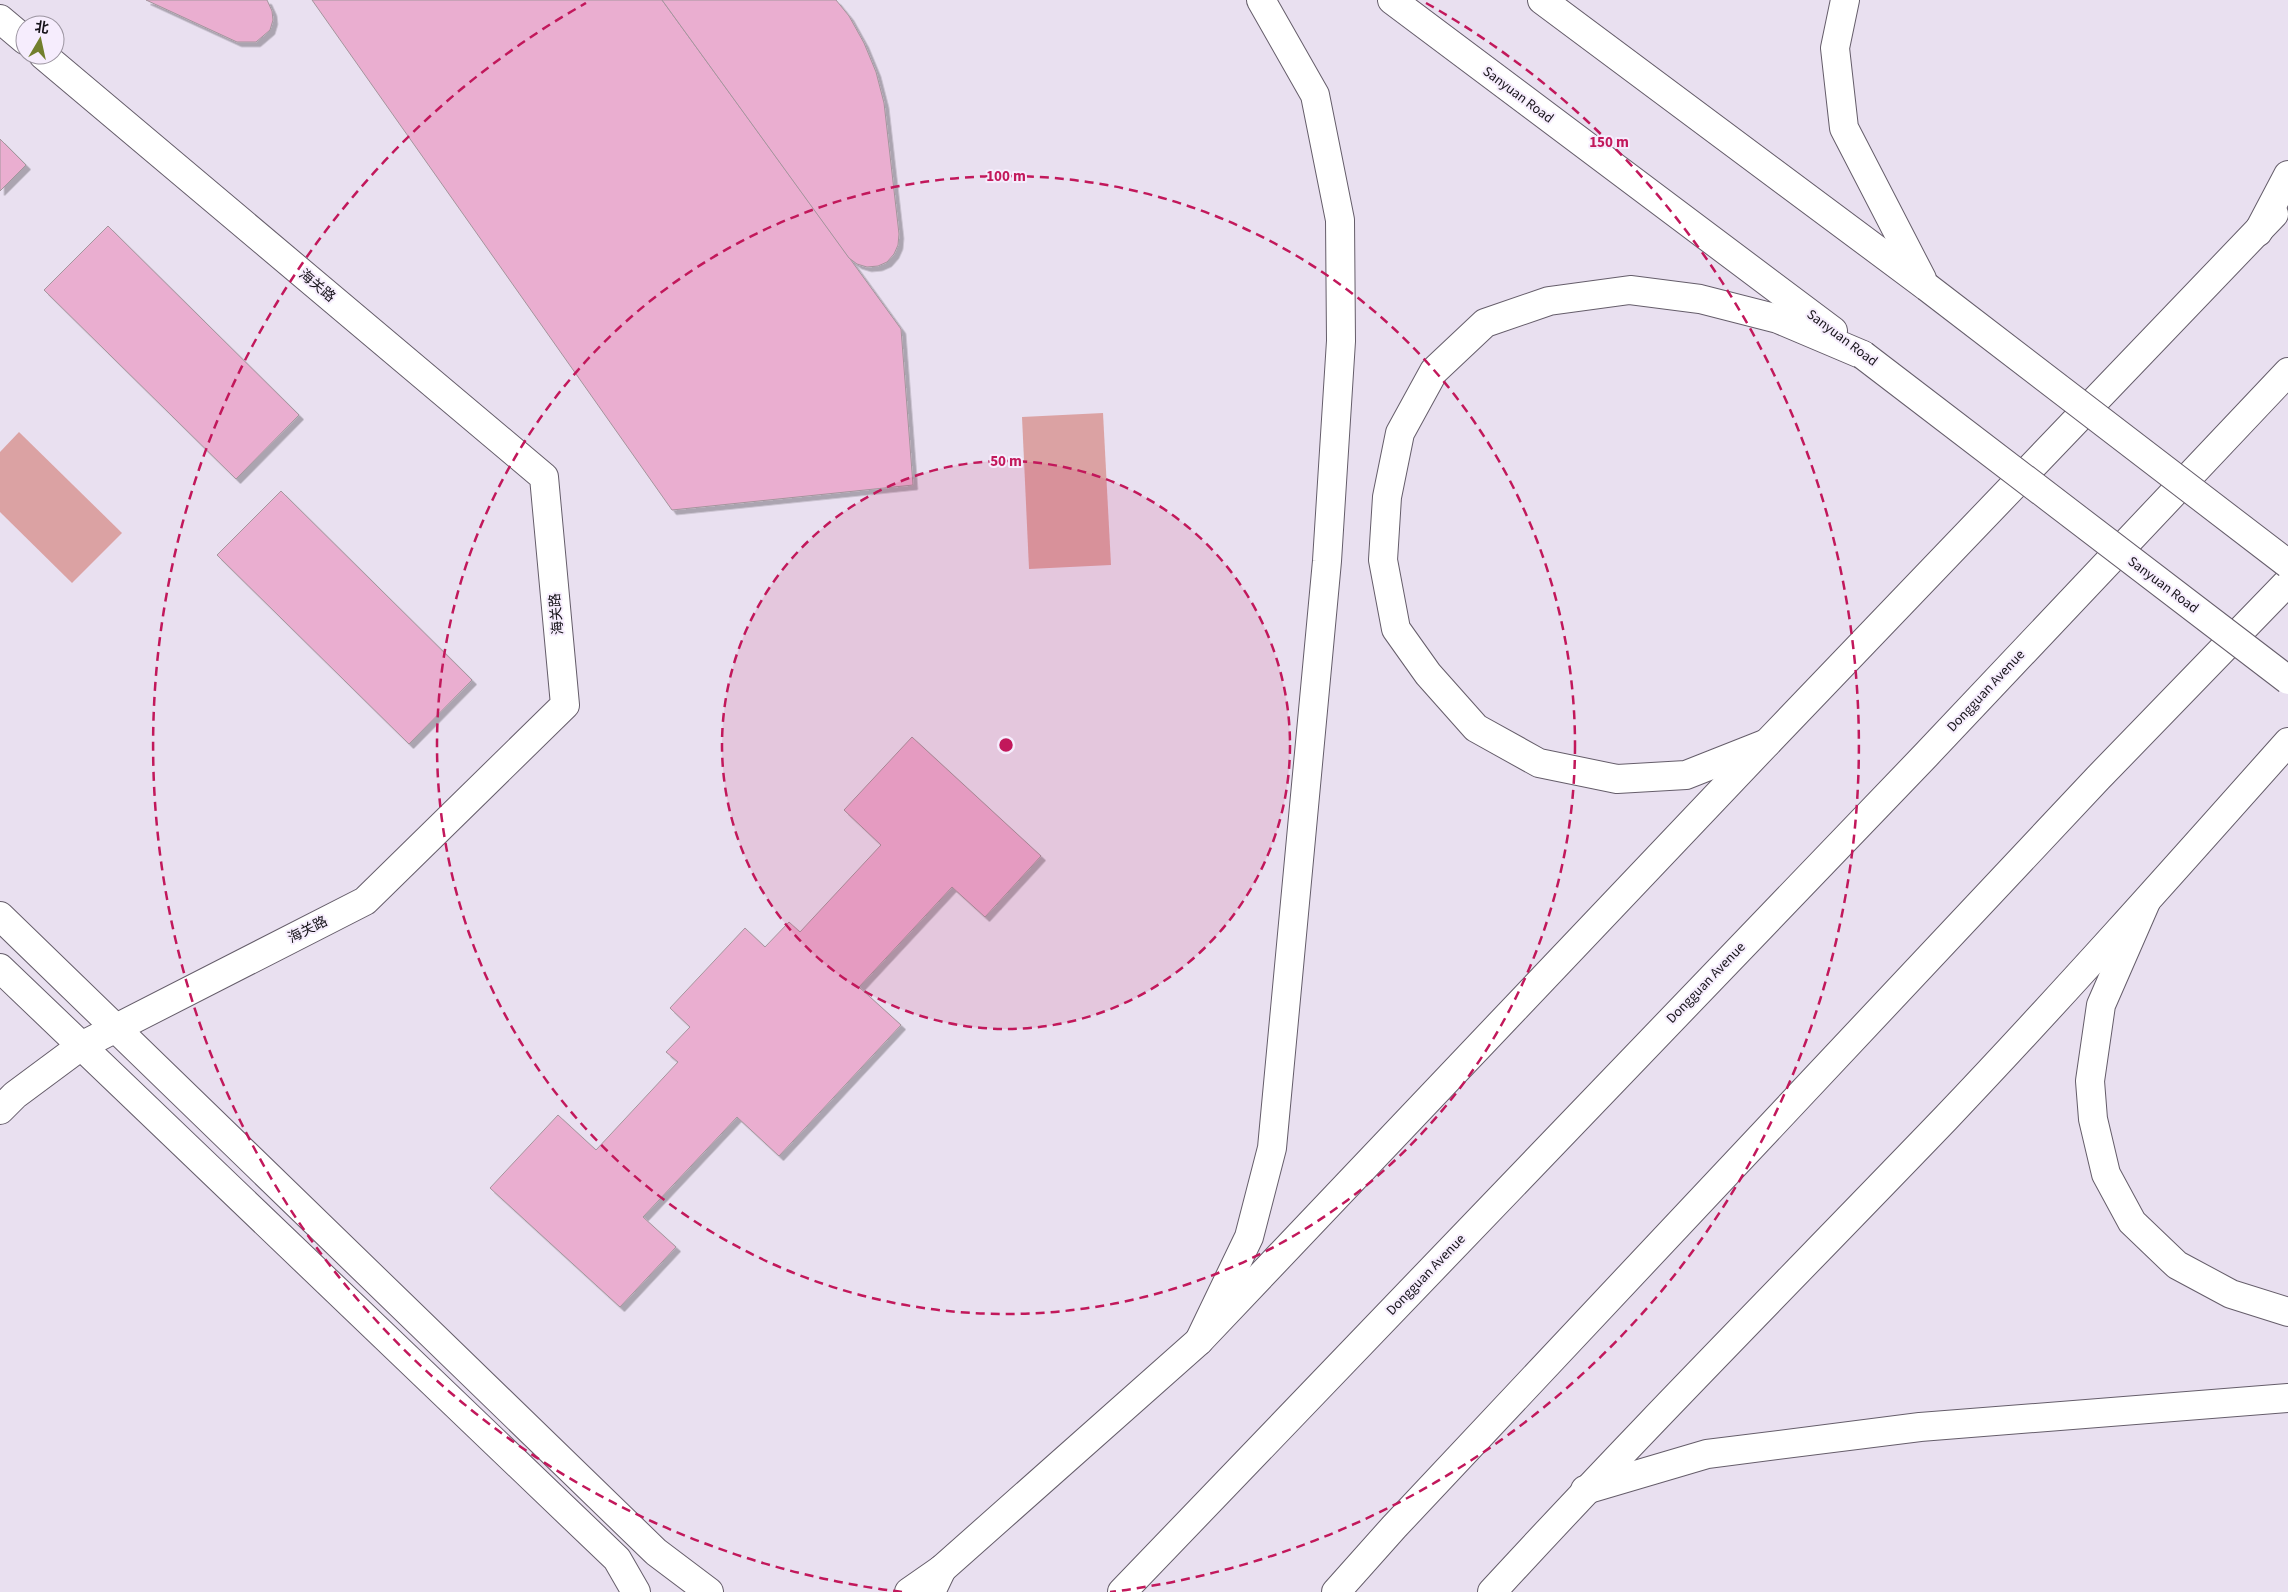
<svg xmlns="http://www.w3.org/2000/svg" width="2288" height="1592" font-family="'Source Sans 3','Noto Sans SC',sans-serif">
<defs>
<filter id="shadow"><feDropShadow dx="4.5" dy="4.5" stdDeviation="0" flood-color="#0004"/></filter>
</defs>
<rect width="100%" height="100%" fill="#e9e0f0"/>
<g fill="#dba2a3">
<polygon points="1103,413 1111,565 1029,569 1022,417"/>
<polygon points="19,432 122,533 72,583 0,512 0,452"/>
</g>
<g fill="#eaaed0" stroke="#a5959d" filter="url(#shadow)">
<polygon points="146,0 267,0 272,11 273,20 270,30 256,42 237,42"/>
<polygon points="312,0 662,0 901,329 913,485 672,510"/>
<polygon points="662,0 836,0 849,16 864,43 876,72 884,103 899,234 898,245 894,254 887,262 878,266 867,267 857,264 849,258"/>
<polygon points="0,139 26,165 0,191"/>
<polygon points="108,226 299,415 236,479 44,290"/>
<polygon points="281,491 472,680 409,744 217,555"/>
<polygon points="912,737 1041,856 985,917 952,887 859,987 901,1025 779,1156 737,1117 643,1217 676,1247 620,1307 490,1188 558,1115 596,1150 678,1062 666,1052 690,1027 670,1008 745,928 765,947 789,922 800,932 881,845 844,810"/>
</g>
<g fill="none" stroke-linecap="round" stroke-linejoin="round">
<g stroke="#655d6a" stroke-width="30">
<g id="street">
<polyline points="0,19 25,40"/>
<polyline points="0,916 656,1552 709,1592"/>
<polyline points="0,968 617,1559 636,1592"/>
<polyline points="0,1110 15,1095 81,1046 365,901 565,705 544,477 43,55"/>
</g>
</g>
<g stroke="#655d6a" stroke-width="30">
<g id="secondary">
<polyline points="909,1592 942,1569 1199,1341 1767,743 2274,214"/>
<path d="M 1492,1592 C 1640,1431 1794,1276 1945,1119 C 2062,996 2175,869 2288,742"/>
</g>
</g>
<g stroke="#655d6a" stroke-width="30">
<g id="primary">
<polyline points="931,1592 942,1569"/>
<polyline points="1122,1592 1926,755 2288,372"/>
<polyline points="1336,1592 1394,1527 2098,778 2288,582"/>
</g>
</g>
<g stroke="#655d6a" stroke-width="30">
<g id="highway">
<polyline points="1392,0 1833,331"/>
<polyline points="1542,0 1927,287"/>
<polyline points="1845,0 1835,48 1844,128 1922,279"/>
<polyline points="2258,232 2288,175"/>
<polyline points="1767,743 1686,775 1617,779 1539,763 1476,728 1428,674 1396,629 1383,560 1387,497 1400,433 1434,371 1485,323 1549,301 1630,290 1700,299 1778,319 1863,355"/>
<polyline points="2146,902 2101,1005 2090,1081 2093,1119 2106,1174 2132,1222 2177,1265 2231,1294 2288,1312"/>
<polyline points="1199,1341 1249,1237 1272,1148 1327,561 1341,341 1340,220 1315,95 1261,0"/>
<polyline points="1585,1490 1707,1454 1920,1427 2288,1398"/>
</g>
</g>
<use href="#street" stroke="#fff" stroke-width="28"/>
<use href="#secondary" stroke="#fff" stroke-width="28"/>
<use href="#primary" stroke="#fff" stroke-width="28"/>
<use href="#highway" stroke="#fff" stroke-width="28"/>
<g stroke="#655d6a" stroke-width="30" stroke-linecap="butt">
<g id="highway-bridge">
<polyline points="1927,287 2288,564"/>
<polyline points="1863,355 2288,680"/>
</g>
</g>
<use href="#highway-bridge" stroke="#fff" stroke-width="28"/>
</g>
<circle cx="1006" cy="745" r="284" fill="#c2185b" fill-opacity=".12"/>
<g fill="none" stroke="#c2185b" stroke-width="2.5" stroke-dasharray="9 6">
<circle cx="1006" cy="745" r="284"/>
<circle cx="1006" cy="745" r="569"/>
<path d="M902 1592A853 853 0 0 1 586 3M1426 3A853 853 0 0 1 1110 1592"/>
</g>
<g text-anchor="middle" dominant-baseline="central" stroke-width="4" stroke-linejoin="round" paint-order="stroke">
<g font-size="14" fill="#151218" stroke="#f6edfd">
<text transform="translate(1518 95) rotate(37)">Sanyuan Road</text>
<text transform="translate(317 286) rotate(40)">海关路</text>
<text transform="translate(1842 338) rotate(37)">Sanyuan Road</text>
<text transform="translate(2163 585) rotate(37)">Sanyuan Road</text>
<text transform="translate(557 614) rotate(-95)">海关路</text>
<text transform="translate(1986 691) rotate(-47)">Dongguan Avenue</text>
<text transform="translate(308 930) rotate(-27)">海关路</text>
<text transform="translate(1706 983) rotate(-46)">Dongguan Avenue</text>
<text transform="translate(1426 1275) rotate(-46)">Dongguan Avenue</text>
</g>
</g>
<circle cx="1006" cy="745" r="8" fill="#c2185b" stroke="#f6edfd" stroke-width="2.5"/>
<g font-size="15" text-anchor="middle" font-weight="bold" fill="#c2185b" stroke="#f6edfd" stroke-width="4" stroke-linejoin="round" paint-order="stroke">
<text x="1609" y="147">150 m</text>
<text x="1006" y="181">100 m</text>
<text x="1006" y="466">50 m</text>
</g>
<g transform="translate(40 40) rotate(9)"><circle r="24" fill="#f6edfd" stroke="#9c95a1"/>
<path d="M0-4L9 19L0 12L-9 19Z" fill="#72802d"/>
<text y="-8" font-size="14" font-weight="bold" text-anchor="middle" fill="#151218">北</text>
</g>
</svg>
